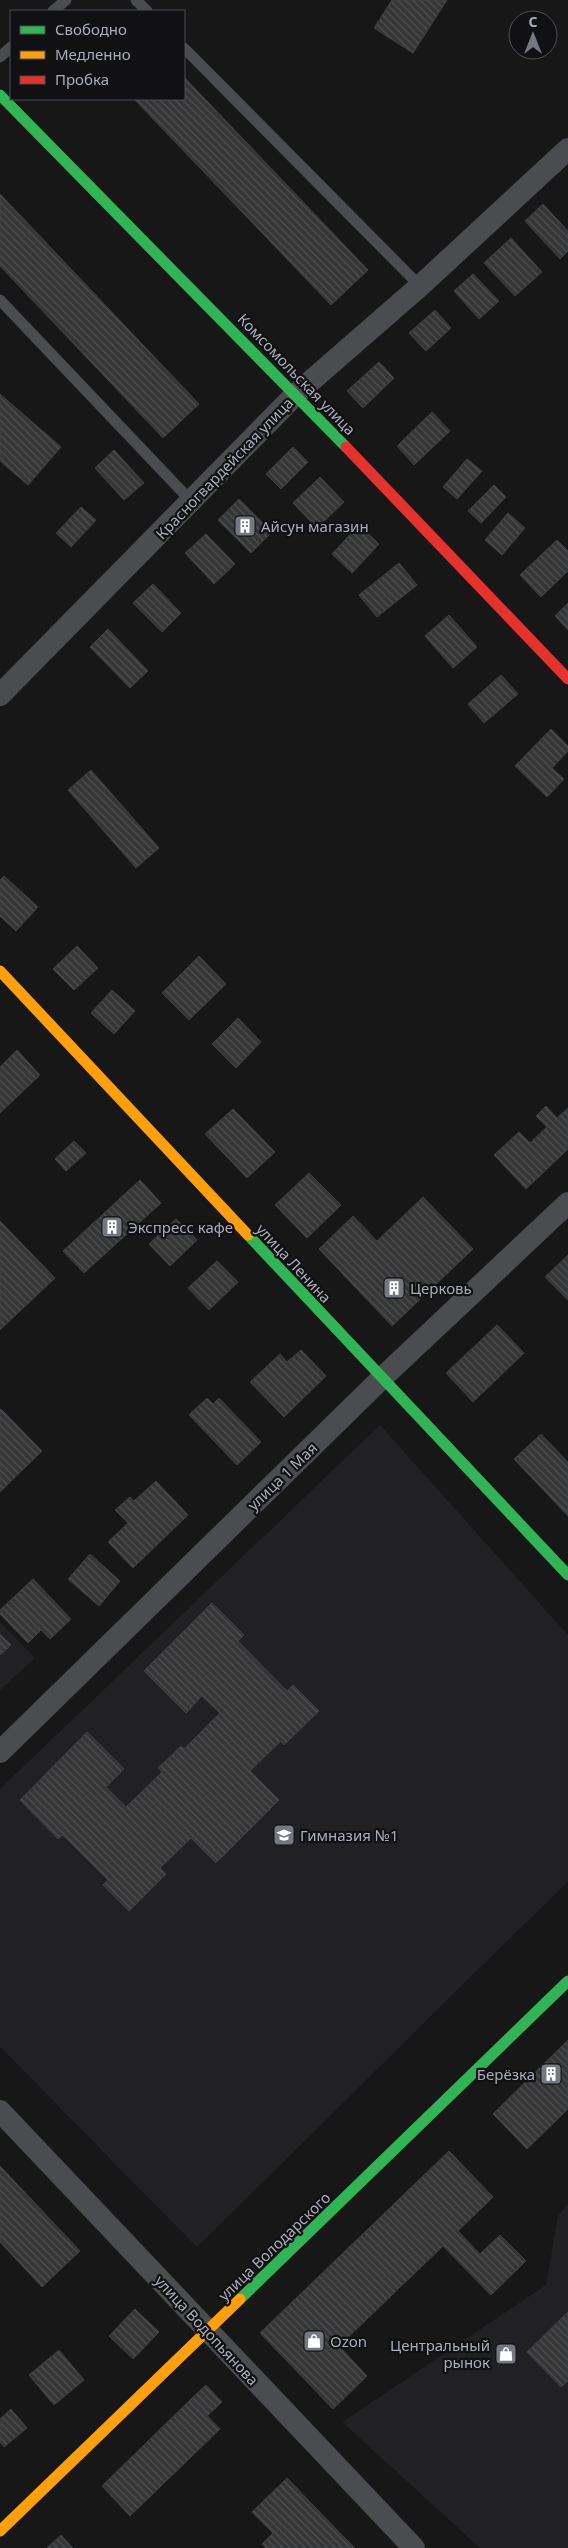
<svg xmlns="http://www.w3.org/2000/svg" width="568" height="2548" font-family="'Noto Sans',sans-serif">
<defs>
<pattern id="building-back-hatch" width="6" height="6" patternUnits="userSpaceOnUse" patternTransform="scale(1.25)"><rect width="6" height="6" fill="#353536"/><path d="M-1 5l2 2M0 0l6 6M5-1l2 2" fill="none" stroke="#4f5051"/></pattern>
</defs>
<rect width="100%" height="100%" fill="#171717"/>
<g fill="#212123">
<polygon points="380,1425 568,1635 568,1881 197,2247 0,2047 0,1789"/>
<polygon points="0,1622 35,1658 0,1690"/>
<polygon points="568,2203 568,2548 480,2548 342,2422 546,2285 558,2216"/>
</g>
<g fill="url(#building-back-hatch)" stroke="#3f4043">
<polygon points="392,0 447,0 413,53 374,28"/>
<polygon points="184,77 368,270 331,305 134,99 184,99"/>
<polygon points="0,194 199,404 163,438 0,266"/>
<polygon points="543,204 568,231 568,251 560,259 525,221"/>
<polygon points="511,238 542,272 515,296 484,263"/>
<polygon points="473,274 499,301 479,319 454,291"/>
<polygon points="435,310 451,328 426,351 409,333"/>
<polygon points="379,362 394,378 363,408 347,391"/>
<polygon points="0,394 61,447 28,485 0,461"/>
<polygon points="432,412 450,431 414,465 397,446"/>
<polygon points="293,447 308,462 281,489 266,474"/>
<polygon points="114,450 144,483 124,500 95,468"/>
<polygon points="467,459 482,471 457,499 443,487"/>
<polygon points="320,477 344,502 317,528 293,503"/>
<polygon points="494,485 506,497 481,523 468,511"/>
<polygon points="239,499 272,532 251,553 218,520"/>
<polygon points="81,507 96,520 71,547 56,533"/>
<polygon points="508,513 525,528 502,555 485,540"/>
<polygon points="359,525 379,544 352,573 332,554"/>
<polygon points="206,534 235,564 214,584 185,553"/>
<polygon points="557,540 568,551 568,571 541,597 520,575"/>
<polygon points="399,563 417,585 377,617 359,595"/>
<polygon points="153,584 181,613 162,632 133,603"/>
<polygon points="568,603 568,630 555,616"/>
<polygon points="449,615 477,647 453,668 425,636"/>
<polygon points="108,629 148,671 130,688 90,647"/>
<polygon points="501,675 518,694 484,723 468,704"/>
<polygon points="551,729 568,746 568,751 552,768 564,779 547,797 515,766"/>
<polygon points="91,770 159,848 136,868 68,790"/>
<polygon points="4,876 38,907 16,931 0,916 0,880"/>
<polygon points="77,946 98,968 74,990 53,969"/>
<polygon points="199,956 226,984 189,1020 162,993"/>
<polygon points="112,990 135,1011 114,1034 91,1013"/>
<polygon points="238,1018 261,1042 236,1068 212,1044"/>
<polygon points="17,1050 40,1075 0,1113 0,1067"/>
<polygon points="546,1106 557,1118 568,1108 568,1149 526,1189 494,1155 519,1132 530,1143 547,1127 536,1116"/>
<polygon points="233,1109 275,1152 247,1178 205,1134"/>
<polygon points="74,1141 86,1153 66,1171 55,1159"/>
<polygon points="309,1173 341,1205 307,1238 275,1205"/>
<polygon points="140,1180 161,1203 84,1273 63,1251"/>
<polygon points="423,1197 473,1249 392,1326 319,1249 353,1216 377,1241"/>
<polygon points="176,1219 197,1240 170,1266 149,1244"/>
<polygon points="0,1221 55,1278 0,1330"/>
<polygon points="568,1255 568,1300 545,1277"/>
<polygon points="217,1261 238,1282 209,1310 188,1288"/>
<polygon points="497,1325 524,1353 473,1402 446,1373"/>
<polygon points="301,1350 326,1376 284,1417 250,1382 280,1354 287,1362"/>
<polygon points="207,1398 213,1404 219,1398 261,1442 237,1465 189,1415"/>
<polygon points="1,1409 42,1451 0,1492 0,1410"/>
<polygon points="541,1434 568,1462 568,1516 514,1459"/>
<polygon points="156,1481 188,1515 133,1568 108,1542 128,1523 115,1510 130,1497 134,1501"/>
<polygon points="90,1554 120,1581 99,1606 68,1579"/>
<polygon points="33,1579 71,1619 50,1639 41,1630 28,1643 0,1614 0,1610"/>
<polygon points="212,1603 244,1635 238,1641 287,1691 293,1685 319,1711 284,1745 281,1741 250,1771 279,1800 216,1863 191,1838 160,1868 166,1874 129,1911 103,1885 108,1880 63,1835 58,1839 20,1800 87,1732 124,1769 106,1787 126,1807 162,1772 158,1768 181,1746 184,1749 220,1713 202,1696 186,1713 144,1671"/>
<polygon points="0,1634 11,1645 0,1655"/>
<polygon points="568,2040 568,2109 527,2149 493,2114"/>
<polygon points="449,2151 493,2197 458,2231 480,2254 500,2235 526,2261 491,2295 443,2246 339,2346 367,2376 333,2409 260,2333"/>
<polygon points="0,2166 80,2251 42,2287 0,2242"/>
<polygon points="135,2309 159,2332 133,2359 109,2336"/>
<polygon points="568,2312 568,2381 561,2387 527,2352"/>
<polygon points="59,2350 84,2380 54,2405 29,2375"/>
<polygon points="206,2385 222,2402 207,2416 191,2399"/>
<polygon points="191,2399 220,2429 130,2516 102,2486"/>
<polygon points="11,2409 27,2428 4,2447 0,2442 0,2419"/>
<polygon points="287,2478 340,2533 325,2548 266,2548 262,2544 273,2533 252,2512"/>
<polygon points="340,2533 355,2548 325,2548"/>
<polygon points="61,2535 73,2548 47,2548"/>
</g>
<g fill="none" stroke-linecap="round" stroke-linejoin="round">
<g stroke="#4b4c50" stroke-width="11">
<polyline points="136,0 147,11"/>
<polyline points="53,11 66,0"/>
<polyline points="184,48 420,286"/>
<polyline points="0,57 11,47"/>
<polyline points="0,300 192,502"/>
</g>
<g stroke="#4b4c50" stroke-width="22">
<polyline points="0,695 296,394 420,286 568,149"/>
<polyline points="0,1752 382,1378 568,1203"/>
<polyline points="0,2111 414,2548"/>
</g>
<g stroke="#30b455" stroke-width="11">
<polyline points="0,95 346,447"/>
<polyline points="248,1235 568,1575"/>
<polyline points="240,2299 568,1981"/>
</g>
<g stroke="#ff9f0a" stroke-width="11">
<polyline points="0,971 248,1235"/>
<polyline points="0,2531 240,2299"/>
</g>
<polyline stroke="#e5322d" stroke-width="11" points="346,447 568,679"/>
</g>
<defs>
<g id="building-square" transform="scale(1.125)"><rect x="-9" y="-9" width="18" height="18" rx="4" fill="#757880" stroke="#111113"/><path d="M-4-6H4V6H1V3H-1V6H-4ZM-2.5-4.3h1.7v1.8h-1.7ZM.8-4.3h1.7v1.8H.8ZM-2.5-1h1.7V.8h-1.7ZM.8-1h1.7V.8H.8Z" fill="#fff"/></g>
<g id="school-square" transform="scale(1.125)"><rect x="-9" y="-9" width="18" height="18" rx="4" fill="#757880" stroke="#111113"/><path d="M0-5L7-2L0 1L-7-2ZM-4 1L0 2.5L4 1V4Q0 6-4 4Z" fill="#fff"/></g>
<g id="shop-square" transform="scale(1.125)"><rect x="-9" y="-9" width="18" height="18" rx="4" fill="#757880" stroke="#111113"/><path d="M-5-2.5h2.3a2.7 3.5 0 0 1 5.4 0H5L5.5 6h-11ZM-1.5-2.5h3a1.5 2.3 0 0 0-3 0Z" fill="#fff"/></g>
</defs>
<g fill-rule="evenodd">
<use href="#building-square" x="245" y="526"/>
<use href="#building-square" x="112" y="1227"/>
<use href="#building-square" x="394" y="1288"/>
<use href="#school-square" x="284" y="1835"/>
<use href="#building-square" x="551" y="2074"/>
<use href="#shop-square" x="314" y="2341"/>
<use href="#shop-square" x="506" y="2354"/>
</g>
<g text-anchor="middle" dominant-baseline="central" stroke-width="4.5" stroke-linejoin="round" paint-order="stroke">
<g font-size="15" fill="#a8adb8" stroke="#111113">
<text transform="translate(297 374) rotate(46)">Комсомольская улица</text>
<text transform="translate(224 468) rotate(-46)">Красногвардейская улица</text>
<text transform="translate(294 1263) rotate(47)">улица Ленина</text>
<text transform="translate(282 1476) rotate(-44)">улица 1 Мая</text>
<text transform="translate(274 2246) rotate(-44)">улица Володарского</text>
<text transform="translate(207 2330) rotate(47)">улица Водопьянова</text>
</g>
<g font-size="15" fill="#a8adb8" stroke="#111113" text-anchor="start">
<text x="261" y="526">Айсун магазин</text>
<text x="128" y="1227">Экспресс кафе</text>
<text x="410" y="1288">Церковь</text>
<text x="300" y="1835">Гимназия №1</text>
<text x="535" y="2074" text-anchor="end">Берёзка</text>
<text x="330" y="2341">Ozon</text>
<text x="490" y="2345" text-anchor="end">Центральный<tspan x="490" dy="17">рынок</tspan></text>
</g>
</g>
<rect x="10" y="10" width="175" height="90" fill="#111113" stroke="#4d4f55"/>
<rect x="20" y="26" width="25" height="8" fill="#30b455" stroke="#4d4f55"/>
<text x="55" y="35" font-size="15" fill="#a8adb8">Свободно</text>
<rect x="20" y="51" width="25" height="8" fill="#ff9f0a" stroke="#4d4f55"/>
<text x="55" y="60" font-size="15" fill="#a8adb8">Медленно</text>
<rect x="20" y="76" width="25" height="8" fill="#e5322d" stroke="#4d4f55"/>
<text x="55" y="85" font-size="15" fill="#a8adb8">Пробка</text>
<g transform="translate(533 35)"><circle r="24" fill="#111113" stroke="#4d4f55"/>
<path d="M0-4L9 19L0 12L-9 19Z" fill="#757880"/>
<text y="-8" font-size="14" font-weight="bold" text-anchor="middle" fill="#a8adb8">С</text>
</g>
</svg>
